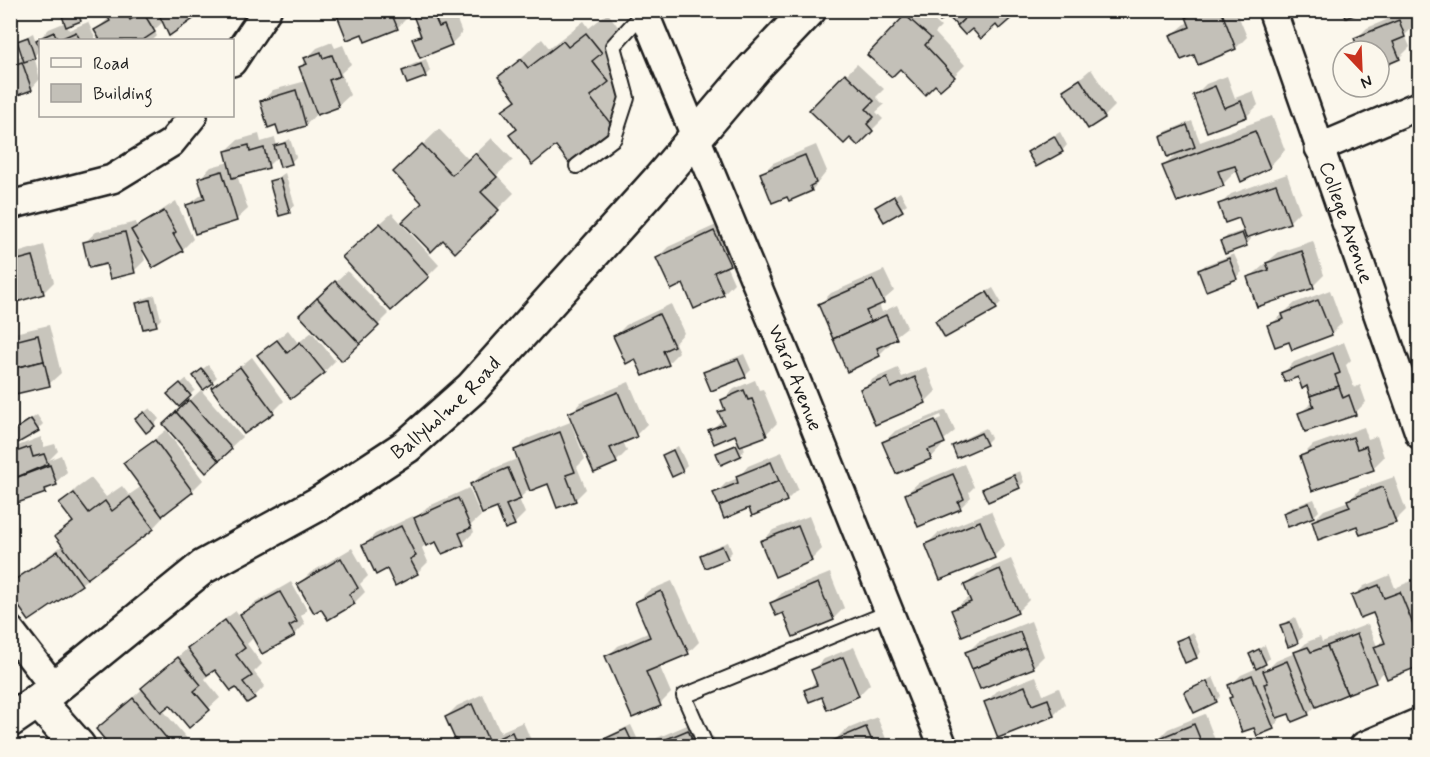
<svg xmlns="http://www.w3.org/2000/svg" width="1430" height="757" font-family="Mynerve,sans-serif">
<rect width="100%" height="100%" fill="#fbf7ec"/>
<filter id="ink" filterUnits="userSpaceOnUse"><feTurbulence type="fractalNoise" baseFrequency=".0167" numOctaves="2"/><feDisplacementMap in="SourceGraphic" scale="12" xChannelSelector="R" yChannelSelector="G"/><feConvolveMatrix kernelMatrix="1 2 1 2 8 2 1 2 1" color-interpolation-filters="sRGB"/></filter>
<g filter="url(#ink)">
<g fill="#0003" fill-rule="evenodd">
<polygon points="61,10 84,10 85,14 80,20 67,25 69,30 88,22 96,40 40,40 40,50 34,56 40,79 31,89 10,96 10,48 15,46 18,57 23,55 18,41 33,33 36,42 49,29 66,22"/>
<polygon points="113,10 200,10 195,16 164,21 154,30 157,36 153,40 102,40 96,30 110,17"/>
<polygon points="337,10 406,10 408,17 397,28 362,32"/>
<polygon points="413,10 447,10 450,17 455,15 462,33 451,44 414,40 421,32"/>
<polygon points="699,10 709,10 701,15"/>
<polygon points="912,10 923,10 941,27 935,33 965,65 954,76 936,83 869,55"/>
<polygon points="1194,10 1236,10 1247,37 1236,48 1199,63 1195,53 1172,35 1189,21 1188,17"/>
<polygon points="1410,10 1416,24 1405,35 1410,47 1399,58 1379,66 1379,51 1360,51 1356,39 1367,28"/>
<polygon points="608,13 621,31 613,40 629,60 612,77 634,106 613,127 556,144 518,128 504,110 516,98 500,77 542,39 549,48 584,21 589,28"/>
<polygon points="332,42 335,48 343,45 351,64 341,73 350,95 338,106 318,112 306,125 277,123 262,101 273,90 306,81 301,67 306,59 317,48"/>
<polygon points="426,59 430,71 425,76 404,72 409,66"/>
<polygon points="857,64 884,89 876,97 884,105 876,112 883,119 858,144 811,110"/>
<polygon points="1091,69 1115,106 1104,117 1065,91"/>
<polygon points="1227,76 1235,98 1253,91 1258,105 1247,116 1208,130 1195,95 1206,84"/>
<polygon points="1272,116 1285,150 1269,167 1238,169 1223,184 1164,166 1179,151 1161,136 1167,131 1192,121 1200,142"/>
<polygon points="439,129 469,160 492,138 513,160 497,175 514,193 455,251 424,203 411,156"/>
<polygon points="1060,132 1067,145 1062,151 1029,152"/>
<polygon points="259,134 261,142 275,138 277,146 290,139 296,157 291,162 278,156 268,166 237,175 248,209 236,220 188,205 204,193 200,178 211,167 229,162 226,151 238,140"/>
<polygon points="816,145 827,171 812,190 790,199 762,174 773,163"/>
<polygon points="285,173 295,206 280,215 271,182"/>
<polygon points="1287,174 1300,211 1289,222 1250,236 1251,239 1246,245 1222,242 1227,236 1245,230 1240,216 1220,205 1231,194"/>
<polygon points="900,192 907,204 884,220 877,208"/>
<polygon points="176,201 193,239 182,250 142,248 145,260 134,271 107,262 84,243 96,232 136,222 137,227"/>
<polygon points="392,213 439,265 428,276 355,246"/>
<polygon points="725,221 740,253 726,265 734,283 723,294 684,282 657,258 668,247"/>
<polygon points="1313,241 1324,275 1313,286 1249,278 1279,252"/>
<polygon points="44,245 54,282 43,293 10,303 10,255"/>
<polygon points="1234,254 1242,272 1236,277 1200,270 1205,265"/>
<polygon points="884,270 894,291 879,304 882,312 897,305 907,327 889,341 890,344 879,355 820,304 831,293"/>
<polygon points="347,271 389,314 378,325 312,304"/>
<polygon points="993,288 1001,302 996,308 937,321"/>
<polygon points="1330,290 1342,323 1331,334 1290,340 1269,326 1295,303"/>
<polygon points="155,295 161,319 156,324 138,304 143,299"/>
<polygon points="671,304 684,333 675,343 679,352 668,363 636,357 615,336 626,325"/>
<polygon points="49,325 61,373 49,384 12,394 10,334"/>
<polygon points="288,330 298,343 312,332 335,361 324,372 259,355"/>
<polygon points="1344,342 1351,360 1346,365 1354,388 1360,385 1366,402 1355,413 1300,413 1314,401 1308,384 1299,376 1283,373 1294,362"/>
<polygon points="744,354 751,370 745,376 705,373 710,368"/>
<polygon points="252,357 284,401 273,412 213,389"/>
<polygon points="208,365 217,377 212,382 200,371"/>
<polygon points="926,367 936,391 925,402 862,390 873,379 898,368 902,377"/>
<polygon points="186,379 195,390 190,395 174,389"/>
<polygon points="755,380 759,390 763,389 777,423 766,434 743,444 745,450 740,455 718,454 740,441 736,433 710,431 723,419 720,413 725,407 723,400 734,389"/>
<polygon points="629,382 647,424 636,435 623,441 627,451 616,462 574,422 571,423 585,459 577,467 586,489 575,500 548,482 531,487 519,499 525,513 514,524 472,484 483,473 519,458 516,450 527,439 573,421 570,414 581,402"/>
<polygon points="201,390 242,437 206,470 176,413"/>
<polygon points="150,408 159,419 154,425 142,414"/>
<path d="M 946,410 L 955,431 L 940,443 L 942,446 L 931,458 L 897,472 L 884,442 L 895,431 ZM 941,415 L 942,418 L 895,438 L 895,435 Z"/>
<polygon points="37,415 43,424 38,429 13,432"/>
<polygon points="1364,427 1368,439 1377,436 1384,457 1373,468 1302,456 1313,445"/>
<polygon points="986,428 991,438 986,443 953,446 959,441"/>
<polygon points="166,430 203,480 192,491 168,509 169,511 153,528 81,584 10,583 63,545 57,536 73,520 61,504 77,488 91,478 106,497 122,486 129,495 142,486 125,464"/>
<polygon points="41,437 44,447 55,444 58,451 49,460 61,455 67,472 45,492 10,481 10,449"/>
<polygon points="678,446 687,465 682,470 664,455"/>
<polygon points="782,452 798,489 787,500 753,514 750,506 715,494 726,483 738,478 748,466"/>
<polygon points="964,464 974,487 969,492 971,497 960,508 906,494 918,483"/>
<polygon points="1020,471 1024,482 1019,487 984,489 989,484"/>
<polygon points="1394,477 1406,510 1395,521 1358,524 1313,521 1324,510 1349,501 1360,489"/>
<polygon points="469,488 481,516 471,525 474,532 463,543 437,540 427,543 422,548 428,562 417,573 388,567 364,545 375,534 413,516 414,520 427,507"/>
<polygon points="1314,499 1319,511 1314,516 1284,513 1290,508"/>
<polygon points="991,511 1005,545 994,556 941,578 927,544 938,533"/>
<polygon points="809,516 822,549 811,560 762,542 773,530"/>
<polygon points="728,542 732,552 727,557 701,555 707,550"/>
<polygon points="352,548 368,576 360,584 365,592 354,603 321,607 299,584 310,573"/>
<polygon points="1011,559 1029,600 1018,611 963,635 953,610 970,596 966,585 977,574"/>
<polygon points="830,573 844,608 833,619 784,611 772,603 783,592"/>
<polygon points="1390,575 1395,588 1411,581 1420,603 1420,665 1385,671 1375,681 1317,705 1308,714 1290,712 1283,714 1273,728 1233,696 1230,686 1241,675 1257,668 1251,654 1265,645 1270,658 1263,664 1266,671 1276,661 1297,652 1307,642 1320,637 1322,642 1368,624 1377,646 1385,638 1374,611 1353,597 1364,586"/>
<polygon points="672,581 699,642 688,653 659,665 671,693 660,704 607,657 618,646 650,632 637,602 648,591"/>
<polygon points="291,582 307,610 301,616 305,624 294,635 254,637 247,644 262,664 254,672 265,686 254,697 215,668 205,679 220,698 189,726 170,703 162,709 189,741 184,746 112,746 98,729 200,637 236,611 240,616 253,604"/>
<polygon points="1295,617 1303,637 1297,642 1282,626"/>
<polygon points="1031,621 1044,656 1033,667 967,653 978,642"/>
<polygon points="1193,632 1201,652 1196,657 1178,641"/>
<polygon points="854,647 870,684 859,695 823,695 806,691 817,680 813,670 824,659"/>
<polygon points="1036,676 1043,695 1059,688 1065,704 1054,715 999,736 986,702 997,691"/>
<polygon points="1213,677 1221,696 1216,701 1186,692"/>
<polygon points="483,694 500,732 523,722 531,740 525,746 460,746 446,717 457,706"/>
<polygon points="1205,714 1215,740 1209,746 1159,746 1157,740 1168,729"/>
<polygon points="877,717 889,746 836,746 834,741 845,730"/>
<polygon points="699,720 707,739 713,736 717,746 649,746 657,738"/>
<polygon points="631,725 637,738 632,743 625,746 596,746 600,740"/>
<polygon points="260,739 267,746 251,746"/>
</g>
<g fill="#c3c0b8" stroke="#1c1c1c" stroke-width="1.5">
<polygon points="60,10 77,10 81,21 66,27"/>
<polygon points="114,10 125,10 130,20 143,12 155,32 143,40 100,40 94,30 110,21 107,15"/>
<polygon points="157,10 191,10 196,17 169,36"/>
<polygon points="335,10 390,10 398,29 365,42 362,34 347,40"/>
<polygon points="411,10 434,10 432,11 439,27 444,25 452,45 420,58 412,39 421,36"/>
<polygon points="930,10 973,10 957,26 947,15 940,22"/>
<polygon points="973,10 1014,10 1016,14 999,29 996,25 981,39 972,29 965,35 957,26"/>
<polygon points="1202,10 1221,10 1236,49 1198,65 1194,55 1181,60 1170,35 1190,27 1186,17"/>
<polygon points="1343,10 1367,10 1346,18"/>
<polygon points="905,15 931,38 925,45 955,77 940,90 935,85 925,95 900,69 892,77 867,55"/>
<polygon points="1399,20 1405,37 1393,42 1400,59 1379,68 1379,51 1359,51 1354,38"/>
<polygon points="54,32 58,40 76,32 80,40 40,40 40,51 36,40"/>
<polygon points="586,33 602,53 592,61 609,82 590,97 614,128 569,163 556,146 532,165 509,135 517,129 502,110 516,100 498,77 521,59 528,68 563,41 568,47"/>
<polygon points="28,37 35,58 24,62 17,41"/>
<polygon points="321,52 323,58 332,55 340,76 329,80 339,107 317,115 299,67 307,64 304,58"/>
<polygon points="22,62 32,90 10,98 10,66"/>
<polygon points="421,64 426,77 407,84 402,71"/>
<polygon points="845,73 874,101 866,109 874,117 867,124 873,131 858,146 850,138 844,144 809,110"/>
<polygon points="1080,79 1105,118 1088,129 1063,90"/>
<polygon points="1215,86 1224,108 1241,101 1247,117 1207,132 1193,95"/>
<polygon points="296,90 306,126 279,134 276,125 268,128 260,101"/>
<polygon points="1187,125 1195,147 1167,157 1160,136"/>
<polygon points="1255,131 1270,168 1241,182 1235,166 1218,171 1224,186 1177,202 1162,166"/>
<polygon points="1054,136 1063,152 1036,167 1027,152"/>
<polygon points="285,143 292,164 280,167 274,146"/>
<polygon points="422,144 452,175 475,153 497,177 481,192 499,210 455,253 443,240 431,252 402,222 422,203 393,172"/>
<polygon points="249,145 250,152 264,148 269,168 232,178 225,151"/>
<polygon points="805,155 816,183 810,186 812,191 789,201 787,197 772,203 760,173"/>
<polygon points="222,171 237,221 195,234 186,205 205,199 198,178"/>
<polygon points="280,178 290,213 279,216 269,181"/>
<polygon points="1276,184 1290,223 1246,238 1239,218 1225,223 1218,204"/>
<polygon points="894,196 903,211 884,222 875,207"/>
<polygon points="164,211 176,232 173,234 183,251 153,268 131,230"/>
<polygon points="380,223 429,277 391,311 342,257"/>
<polygon points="714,231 730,265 714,272 724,295 694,309 683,284 671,290 656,258"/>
<polygon points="125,232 135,273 110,279 106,264 89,268 83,242"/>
<polygon points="1242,233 1247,246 1225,254 1220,241"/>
<polygon points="1302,251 1314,288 1257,307 1247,277 1269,270 1266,263"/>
<polygon points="33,256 44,294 10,304 10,262"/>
<polygon points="1229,258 1237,279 1206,291 1198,270"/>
<polygon points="873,280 884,303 866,311 871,322 833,339 818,304"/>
<polygon points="335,281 379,326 360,344 317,298"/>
<polygon points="987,292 997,309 945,338 935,321"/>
<polygon points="317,298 360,344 342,361 299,315"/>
<polygon points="150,300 157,326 143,329 136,303"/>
<polygon points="1318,300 1332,335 1292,350 1289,342 1275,347 1267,325 1284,319 1282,314"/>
<polygon points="659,314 674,346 663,351 669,365 643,376 635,359 626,364 613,336"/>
<polygon points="886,315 897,339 877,348 880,356 847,372 833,339"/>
<polygon points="38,335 44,361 10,369 10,342"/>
<polygon points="277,340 287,353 300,342 325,373 291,399 257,355"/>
<polygon points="1333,353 1340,373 1335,375 1339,386 1310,396 1307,386 1302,389 1298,377 1285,382 1281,373"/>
<polygon points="738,359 746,377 711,391 703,372"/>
<polygon points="44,361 50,386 11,395 10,369"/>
<polygon points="240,367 274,413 244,434 211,388"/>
<polygon points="202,369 213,383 203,390 193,376"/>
<polygon points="915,377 926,403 875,425 860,389 887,378 891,388"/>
<polygon points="180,383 191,396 179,407 167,394"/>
<polygon points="1339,386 1343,398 1349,395 1356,415 1305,432 1298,413 1314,407 1310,396"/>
<polygon points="744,390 748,400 752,399 767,436 740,446 735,435 714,444 708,430 724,424 718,412 725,410 721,400"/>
<polygon points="618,392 637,437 610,448 617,463 594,473 568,413"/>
<polygon points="189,400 232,449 219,461 176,412"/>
<polygon points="144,412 155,426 146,433 135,419"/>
<polygon points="176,412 219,461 206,473 163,424"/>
<polygon points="31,419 39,431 18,443 11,432"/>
<polygon points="935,420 945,443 928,450 931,459 896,474 882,442"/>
<polygon points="560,432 575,472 566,475 576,501 557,508 548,484 530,491 514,450"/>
<polygon points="981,433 987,445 957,458 952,446"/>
<polygon points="1353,437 1357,449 1366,446 1374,470 1312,491 1300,456"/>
<polygon points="155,440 193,492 162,516 123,463"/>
<polygon points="736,445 741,456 721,465 716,453"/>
<polygon points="30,447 33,457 44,454 48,464 10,480 10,454"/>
<polygon points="673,450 683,472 672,477 662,455"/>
<polygon points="771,462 779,481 719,506 713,493 738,483 736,476"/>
<polygon points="50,465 57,485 45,489 46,493 17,503 10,480"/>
<polygon points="508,468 521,499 506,505 515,525 505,529 497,508 482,514 470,484"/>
<polygon points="953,474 964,499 958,502 961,509 918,527 905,494"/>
<polygon points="1014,475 1020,488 988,502 982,489"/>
<polygon points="779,481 787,501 752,516 749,508 724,519 719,506"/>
<polygon points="1383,487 1396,523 1360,535 1357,526 1318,540 1312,521 1350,507 1347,500"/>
<polygon points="74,493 89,513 105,501 112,511 130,497 154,529 87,579 55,536 73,522 59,504"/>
<polygon points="458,498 471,528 459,533 464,545 442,554 436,542 426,546 414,518"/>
<polygon points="1309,503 1314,517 1288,527 1283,513"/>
<polygon points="980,521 995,558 940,580 925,544"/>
<polygon points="401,526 416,556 410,559 418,574 395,586 387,569 376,575 362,545"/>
<polygon points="798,526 812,561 775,577 760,541"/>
<polygon points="722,546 728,559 705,568 700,555"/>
<polygon points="58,551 82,585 29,621 10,594 10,583"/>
<polygon points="341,558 358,588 349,594 355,604 328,620 321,609 314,613 297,584"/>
<polygon points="1000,569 1018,613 962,636 951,610 971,602 964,585"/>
<polygon points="818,583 834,620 793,637 783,613 776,616 770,603"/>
<polygon points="1379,585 1384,598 1400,592 1415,629 1420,627 1420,666 1387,679 1374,647 1385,643 1373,613 1360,618 1351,596"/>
<polygon points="661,591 689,654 646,672 661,706 632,718 605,656 650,637 635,602"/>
<polygon points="280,592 297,622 289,626 295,636 262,654 240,614"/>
<polygon points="225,620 245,648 236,655 252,676 243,682 255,698 247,703 236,688 231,691 215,670 207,675 187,648"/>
<polygon points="1290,622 1298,643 1288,647 1280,625"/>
<polygon points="1020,632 1026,648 972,669 965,652"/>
<polygon points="1357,634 1376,683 1347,694 1327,646"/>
<polygon points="1188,636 1197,658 1185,663 1176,641"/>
<polygon points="1327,646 1347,694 1316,707 1294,652 1308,647 1311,652"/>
<polygon points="1026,648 1034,668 980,689 972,669"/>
<polygon points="1259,649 1266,664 1256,669 1249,654"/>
<polygon points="178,657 201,685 194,691 210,710 189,728 170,705 161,712 141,688"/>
<polygon points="843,657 859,696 827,710 822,697 809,702 804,690 817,685 811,670"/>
<polygon points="1287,661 1309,715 1292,722 1289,714 1277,718 1264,684 1268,683 1263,671"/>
<polygon points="1252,675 1274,729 1257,736 1254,728 1242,732 1229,698 1232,697 1228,685"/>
<polygon points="1207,681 1217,702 1194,713 1184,692"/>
<polygon points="1025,686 1032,705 1048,699 1054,716 998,738 984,702"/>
<polygon points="133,698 173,746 110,746 96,729"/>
<polygon points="472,704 489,742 512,732 518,746 458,746 445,717"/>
<polygon points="1194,724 1203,746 1158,746 1155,740"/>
<polygon points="866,727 874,746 835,746 832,741"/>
<polygon points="626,729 633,744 594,746 593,744"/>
<polygon points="688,730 695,746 650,746"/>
</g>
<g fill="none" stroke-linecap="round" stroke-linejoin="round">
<g stroke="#1c1c1c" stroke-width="18">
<g id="lane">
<polyline points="577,166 614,138 627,98 613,46 644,12"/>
<polyline points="706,746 684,696 890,612"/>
</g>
</g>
<g stroke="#1c1c1c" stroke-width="32">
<g id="street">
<path id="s1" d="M 643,10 L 786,355 L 943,746"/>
<path id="s2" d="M 1272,10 L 1420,435"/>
<polyline points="232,62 267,10"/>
<polyline points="1319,148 1420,105"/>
<polyline points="10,205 112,179 171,143 193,116"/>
<polyline points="10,630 54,687"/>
<polyline points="1364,746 1420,722"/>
</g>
</g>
<g stroke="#1c1c1c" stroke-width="38">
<g id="secondary">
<polyline points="38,701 78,746"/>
<path id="s3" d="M 10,720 L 38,701 L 203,567 L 320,503 L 407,446 L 472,388 L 660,179 L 754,68 L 809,10"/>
</g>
</g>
<use href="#lane" stroke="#fbf7ec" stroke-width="14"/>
<use href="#street" stroke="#fbf7ec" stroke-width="27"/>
<use href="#secondary" stroke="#fbf7ec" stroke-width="33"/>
</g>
</g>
<g text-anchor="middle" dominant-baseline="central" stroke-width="6" stroke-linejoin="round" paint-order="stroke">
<g font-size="20" fill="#1c1c1c" stroke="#fbf7ec">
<text stroke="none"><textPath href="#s2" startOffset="225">College Avenue</textPath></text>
<text stroke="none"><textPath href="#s1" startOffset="398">Ward Avenue</textPath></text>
<text stroke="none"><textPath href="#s3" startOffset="538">Ballyholme Road</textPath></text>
</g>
</g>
<rect width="1430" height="757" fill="none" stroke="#fbf7ec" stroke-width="36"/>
<rect x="18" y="18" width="1394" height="721" fill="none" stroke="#1c1c1c" stroke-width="2" filter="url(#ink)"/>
<rect x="39" y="39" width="195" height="78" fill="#fbf7ec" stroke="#a29f99" stroke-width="1.5"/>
<rect x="51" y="58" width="30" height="9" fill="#fbf7ec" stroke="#a29f99" stroke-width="1.5"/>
<text x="93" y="69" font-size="18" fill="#1c1c1c">Road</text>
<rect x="51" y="84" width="30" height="18" fill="#c3c0b8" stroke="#a29f99" stroke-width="1.5"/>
<text x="93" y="99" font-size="18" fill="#1c1c1c">Building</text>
<g transform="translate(1361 69) rotate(157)"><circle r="28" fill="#fbf7ec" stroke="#a29f99" stroke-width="1.5"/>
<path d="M0-4.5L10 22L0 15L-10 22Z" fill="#c8321e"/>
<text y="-9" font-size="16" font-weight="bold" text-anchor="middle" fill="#1c1c1c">N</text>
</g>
</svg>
